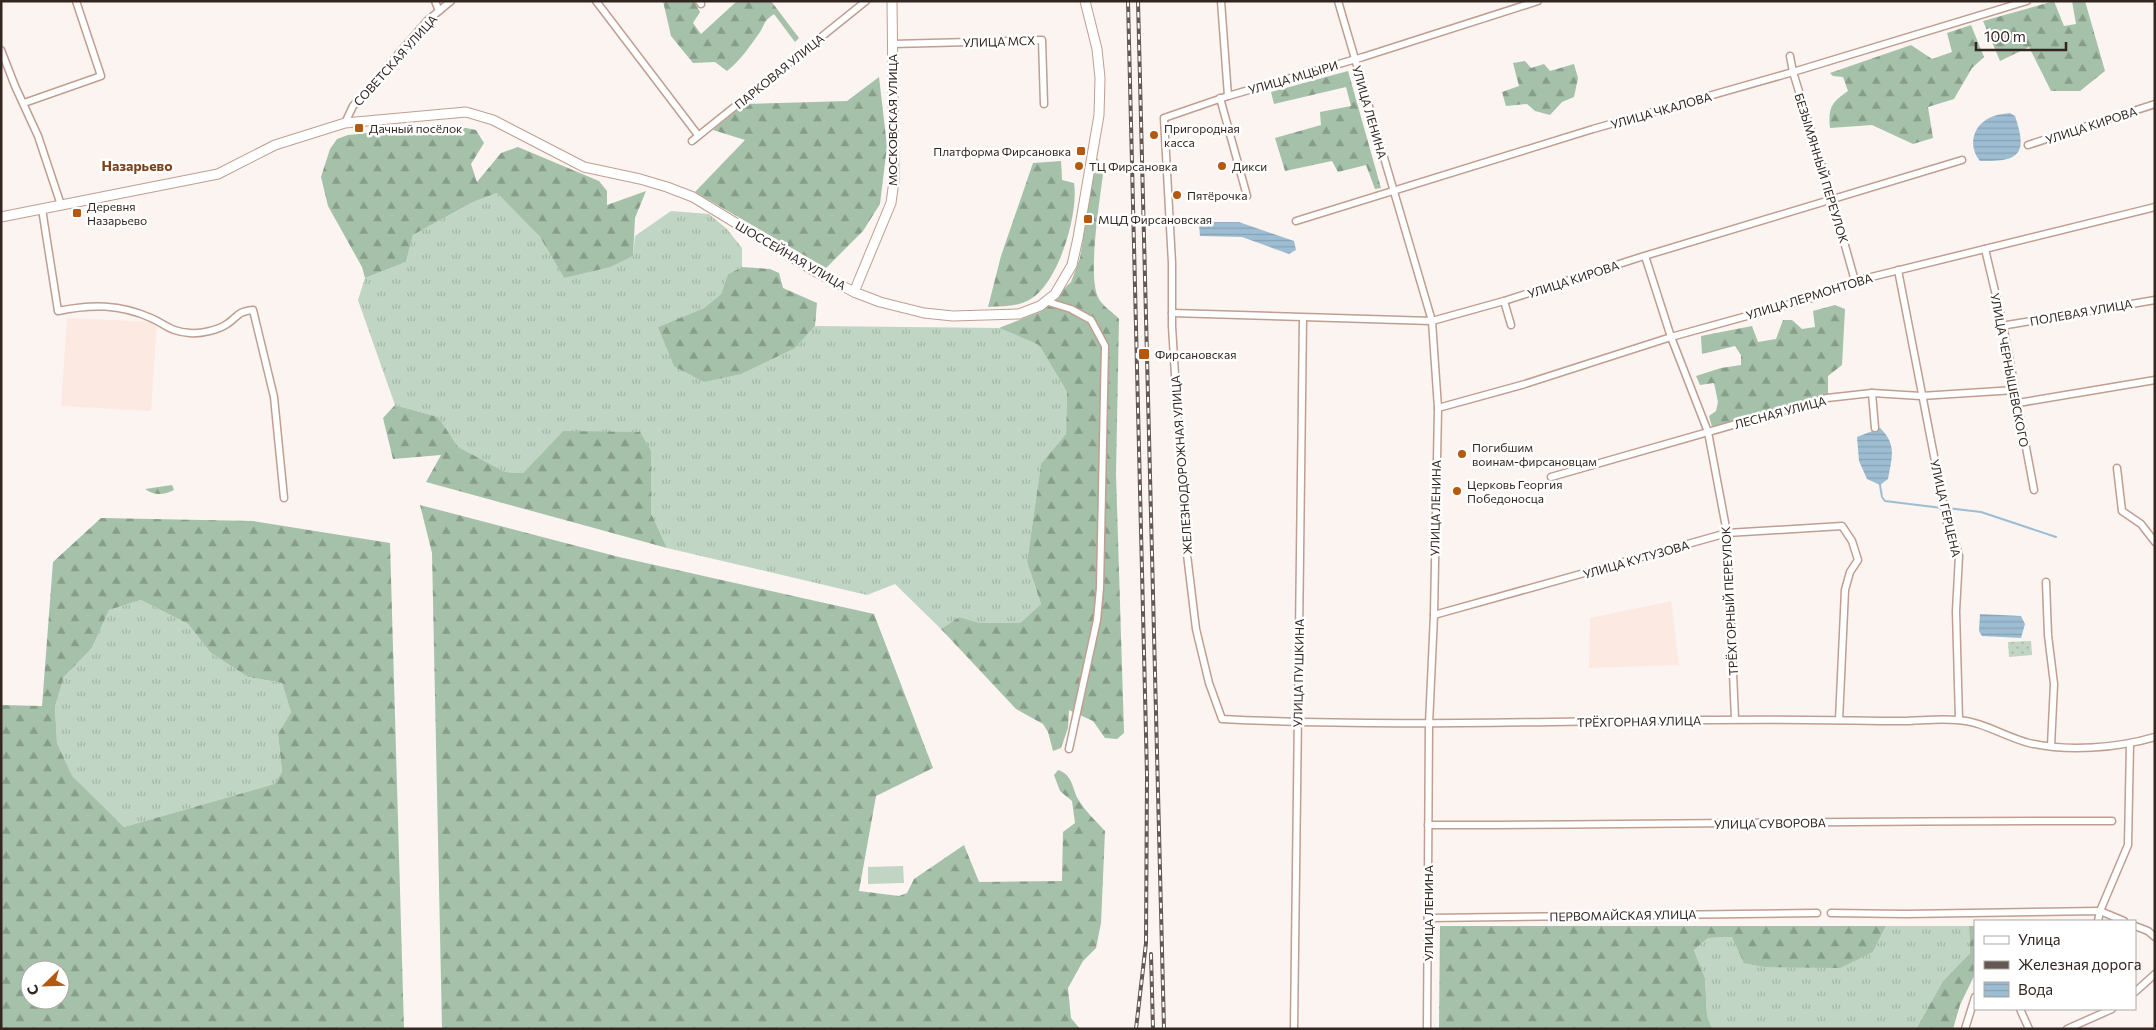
<svg xmlns="http://www.w3.org/2000/svg" width="2156" height="1030" font-family="Commissioner,sans-serif">
<defs>
<pattern id="grass-tufts" width="24" height="20" patternUnits="userSpaceOnUse" patternTransform="scale(1.25)"><rect width="24" height="20" fill="#c0d5c3"/><path d="M3 7l-1-3M5 7V3M7 7l1-3M15 17l-1-3M17 17v-4M19 17l1-3" fill="none" stroke="#a5b7a7"/></pattern>
<pattern id="forest-firs" width="22" height="20" patternUnits="userSpaceOnUse" patternTransform="scale(1.25)"><rect width="22" height="20" fill="#a5c1a9"/><path d="M5 1l3.5 6h-7zM16 11l3.5 6h-7z" fill="#879d89"/></pattern>
<pattern id="park-dots" width="8" height="8" patternUnits="userSpaceOnUse" patternTransform="scale(1.25)"><rect width="8" height="8" fill="#c0d5c3"/><path d="M2 2h.1M6 6h.1" fill="none" stroke="#a5b7a7" stroke-width="1.8" stroke-linecap="round"/></pattern>
<pattern id="water-rules" width="6" height="5" patternUnits="userSpaceOnUse" patternTransform="scale(1.25)"><rect width="6" height="5" fill="#9dbdd2"/><path d="M0 2.5h6" fill="none" stroke="#88a2b4"/></pattern>
</defs>
<rect width="100%" height="100%" fill="#fbf4f1"/>
<g fill="#fceae2">
<polygon points="67,318 157,322 151,411 61,406"/>
<polygon points="1671,601 1679,665 1589,668 1590,618"/>
</g>
<g fill="url(#grass-tufts)">
<polygon points="497,193 540,237 564,278 633,256 635,236 671,211 709,214 727,229 742,248 742,267 728,274 721,294 704,308 658,327 795,348 815,326 999,328 1039,345 1067,392 1066,434 1041,465 1027,562 1041,604 1020,623 980,623 959,617 941,629 895,584 867,595 667,548 651,513 651,451 563,431 523,473 505,472 457,447 438,417 395,405 358,300 365,278 406,262 413,235 473,202"/>
<polygon points="141,600 188,624 211,653 248,677 282,683 291,712 278,734 282,772 274,784 124,827 72,777 57,743 55,707 64,677 92,648 109,610"/>
<polygon points="1886,926 1969,926 1970,953 1943,981 1916,1029 1712,1029 1707,1015 1705,978 1694,950 1708,938 1732,937 1765,967 1801,967 1873,952"/>
</g>
<g fill="url(#forest-firs)" fill-rule="evenodd">
<path d="M 663,1 L 694,1 L 700,12 L 693,23 L 701,34 L 737,1 L 771,1 L 799,38 L 795,42 L 774,14 C 763,22 766,22 760,32 C 750,46 741,60 727,71 L 715,62 L 693,63 L 671,36 Z"/>
<polygon points="2054,1 2064,26 2076,24 2072,1 2085,1 2105,71 2080,91 2051,91 2029,47 2000,61 1983,21"/>
<path d="M 1971,25 L 1984,57 L 1972,68 L 1954,99 L 1928,107 L 1933,138 L 1913,144 L 1872,125 L 1830,128 C 1828,107 1832,102 1848,91 L 1843,77 L 1833,76 L 1830,73 L 1911,45 L 1932,59 L 1952,52 L 1947,33 Z"/>
<polygon points="1525,61 1531,68 1544,64 1550,71 1574,64 1578,78 1574,97 1562,102 1550,115 1535,111 1527,104 1506,106 1502,92 1519,86 1513,63"/>
<polygon points="1348,71 1381,188 1375,189 1366,165 1338,172 1332,161 1285,171 1275,138 1321,125 1320,112 1351,106 1346,87 1274,104 1271,92"/>
<polygon points="879,77 887,146 880,204 863,231 826,268 695,192 745,140 713,130 743,104 847,101"/>
<polygon points="451,125 476,130 484,143 471,164 477,182 501,153 518,147 599,181 607,191 607,205 646,191 635,218 633,256 610,267 564,278 540,237 497,193 473,202 413,235 406,262 365,278 362,267 328,206 321,177 330,149 337,139 348,135"/>
<path d="M 1096,157 L 1104,166 C 1101,194 1087,274 1098,297 C 1101,305 1113,312 1119,319 L 1116,474 L 1124,733 L 1117,739 L 1105,738 L 1093,721 L 1069,710 L 1068,728 L 1061,748 L 1053,751 L 1048,732 L 1043,724 L 1016,709 L 941,629 L 959,617 L 980,623 L 1020,623 L 1041,604 L 1027,562 L 1041,464 L 1066,434 L 1067,392 L 1039,345 L 999,328 L 1040,312 L 1071,282 L 1080,258 Z"/>
<path d="M 1061,161 L 1062,180 L 1074,183 C 1079,214 1058,285 1029,300 C 1016,307 1003,306 988,307 L 1001,256 L 1033,163 Z"/>
<polygon points="742,267 770,269 779,273 783,288 817,303 815,326 795,348 741,374 704,382 674,366 658,327 704,308 721,294 728,274"/>
<polygon points="1835,305 1845,309 1842,365 1828,376 1828,394 1712,427 1709,416 1716,411 1718,402 1714,383 1700,385 1696,376 1721,368 1741,365 1741,355 1735,346 1702,354 1701,336 1752,326 1758,342 1776,339 1783,320 1792,320 1802,329 1815,327 1813,311"/>
<polygon points="395,405 438,417 458,447 505,472 523,473 563,431 640,432 651,451 651,513 667,548 426,482 441,455 393,459 383,418"/>
<path d="M 172,485 L 174,490 C 164,495 154,496 145,489 Z"/>
<path d="M 420,505 L 619,557 L 874,614 L 933,768 L 876,796 L 859,891 L 899,896 L 907,893 L 914,879 L 964,845 L 979,882 L 1062,881 L 1063,832 L 1075,823 L 1072,801 L 1060,791 L 1054,775 L 1058,770 C 1073,775 1072,788 1078,799 C 1084,810 1096,821 1105,831 L 1101,923 L 1096,948 L 1083,961 L 1068,988 L 1071,1018 L 1080,1029 L 442,1029 L 432,553 Z"/>
<path d="M 101,518 L 253,521 L 390,543 L 404,1029 L 1,1029 L 1,705 L 42,706 L 53,562 ZM 141,600 L 188,624 L 211,653 L 248,677 L 282,683 L 291,712 L 278,734 L 282,772 L 274,784 L 124,827 L 72,776 L 57,743 L 55,707 L 64,677 L 92,648 L 109,610 ZM 30,970 L 60,970 L 60,1000 L 30,1000 Z"/>
<polygon points="1440,926 1886,926 1873,952 1840,968 1765,967 1744,963 1732,937 1708,938 1694,950 1705,978 1707,1015 1712,1029 1439,1029"/>
<polygon points="1969,926 1975,926 1975,974 1960,1005 1953,1029 1916,1029 1943,981 1970,953"/>
</g>
<polygon fill="url(#park-dots)" points="2031,641 2032,655 2009,657 2008,642"/>
<polygon fill="#c0d5c3" points="903,866 904,883 868,884 868,867"/>
<g fill="url(#water-rules)">
<path d="M 2010,113 L 2015,116 C 2028,154 2020,162 1980,161 C 1967,145 1973,123 1994,116 C 1999,114 2005,114 2010,113 Z"/>
<polygon points="1214,222 1239,222 1294,241 1296,250 1289,254 1242,237 1200,236 1199,224"/>
<path d="M 1880,428 C 1897,444 1892,458 1888,479 L 1880,485 L 1867,479 L 1859,461 L 1857,437 Z"/>
<polygon points="1980,614 2021,616 2025,624 2021,638 1982,636 1979,631"/>
</g>
<g fill="none" stroke-linecap="round" stroke-linejoin="round">
<g stroke="#9dbdd2" stroke-width="2">
<polyline points="1880,485 1882,497 1885,501 1942,508"/>
<polyline points="1947,508 1981,512 2056,537"/>
</g>
<g stroke="#c09e90" stroke-width="9">
<g id="street">
<polyline points="435,1 439,11"/>
<polyline points="596,1 698,135"/>
<polyline points="699,1 701,4"/>
<polyline points="1221,1 1228,96"/>
<polyline points="1338,1 1432,321 1438,408 1434,615 1429,724 1427,1029"/>
<path d="M 1538,1 L 1363,57 L 1228,96 L 1164,118 L 1172,263 L 1172,326 L 1185,538 L 1196,629 L 1209,683 L 1222,719 C 1417,729 1612,718 1807,720 C 1838,720 1869,721 1901,721 C 1919,721 1939,718 1957,720 C 1982,721 2005,737 2029,743 C 2068,752 2117,748 2155,737"/>
<polyline points="893,44 1042,40 1044,104"/>
<polyline points="1,50 15,86 38,136 61,205"/>
<polyline points="1790,56 1793,72 1832,199 1855,281"/>
<polyline points="1220,98 1247,196"/>
<polyline points="24,103 101,76 76,1"/>
<polyline points="345,123 353,106 428,20 451,1"/>
<polyline points="692,141 866,1"/>
<polyline points="2028,145 2155,104"/>
<path d="M 42,209 L 58,311 C 91,304 120,304 151,318 C 167,325 171,332 190,333 C 201,334 218,330 227,324 C 239,316 236,312 253,310 L 274,397 L 284,498"/>
<polyline points="1296,221 1593,129 1793,72 2027,1"/>
<polyline points="1985,249 2003,325 2034,490"/>
<polyline points="1645,256 1671,337 1708,432 1727,533 1735,719"/>
<polyline points="1898,270 1947,523 1952,531 1959,556 1956,611 1959,720"/>
<polyline points="1045,301 1071,309 1091,320 1105,346 1100,588 1097,620 1069,749"/>
<polyline points="1504,301 1511,325"/>
<polyline points="1172,313 1432,321 1504,301 1641,257 1962,160"/>
<polyline points="2007,325 2155,300"/>
<polyline points="1872,393 1875,428"/>
<polyline points="2018,403 2155,380"/>
<polyline points="1438,408 1525,384 1671,337 1812,298 1855,281 2155,207"/>
<polyline points="2117,468 2122,511 2141,524 2155,542"/>
<polyline points="1551,477 1827,398 1872,393 1921,396 2015,390"/>
<polyline points="2046,582 2048,635 2054,684 2051,746"/>
<polyline points="1434,615 1727,533 1842,526 1852,541 1858,560 1850,572 1845,590 1839,720"/>
<path d="M 1428,825 C 1656,825 1884,820 2112,821"/>
<polyline points="1831,913 1906,914 2100,911 2124,921"/>
<polyline points="1428,918 1817,913"/>
<polyline points="2098,921 2100,911 2128,845 2130,744"/>
<polyline points="2135,926 2148,931 2155,937"/>
<polyline points="2135,992 2155,974"/>
<polyline points="2020,1009 2029,1029"/>
<polyline points="1294,1029 1303,318"/>
<polyline points="1965,1029 1975,997"/>
<polyline points="2067,1029 2112,1009"/>
</g>
</g>
<g stroke="#c09e90" stroke-width="11">
<g id="secondary">
<polyline points="1,217 218,174 275,145 345,123 466,112 493,120 584,167 640,179 667,187 693,197 816,272 854,292 880,302 924,313 953,316 1019,314 1040,306 1055,294 1072,265 1078,238 1099,115 1100,78 1097,49 1085,1"/>
<polyline points="854,292 891,203 894,181 892,1"/>
</g>
</g>
<use href="#street" stroke="#fff" stroke-width="6"/>
<use href="#secondary" stroke="#fff" stroke-width="9"/>
<g stroke="#645854" stroke-width="4">
<g id="rail">
<polyline points="1128,1 1147,775 1146,943 1136,1029"/>
<polyline points="1138,1 1164,1029"/>
<polyline points="1151,954 1153,1029"/>
</g>
</g>
<use href="#rail" stroke="#fff" stroke-width="2" stroke-dasharray="5.5" stroke-linecap="butt"/>
</g>
<g fill="#b7580f" stroke="#fff" stroke-width="2">
<rect x="354" y="123" width="10" height="10" rx="2.5"/>
<circle cx="1154" cy="135" r="5"/>
<rect x="1076" y="146" width="10" height="10" rx="2.5"/>
<circle cx="1079" cy="166" r="5"/>
<circle cx="1222" cy="166" r="5"/>
<circle cx="1177" cy="195" r="5"/>
<rect x="72" y="208" width="10" height="10" rx="2.5"/>
<rect x="1083" y="214" width="10" height="10" rx="2.5"/>
<rect x="1138" y="348" width="12" height="12" rx="2.5"/>
<circle cx="1462" cy="454" r="5"/>
<circle cx="1457" cy="491" r="5"/>
</g>
<g text-anchor="middle" dominant-baseline="central" stroke-width="5" stroke-linejoin="round" paint-order="stroke">
<g font-size="12" fill="#332621" stroke="#fff">
<text transform="translate(999 41) rotate(-2)">УЛИЦА МСХ</text>
<text transform="translate(395 60) rotate(-48)">СОВЕТСКАЯ УЛИЦА</text>
<text transform="translate(779 71) rotate(-39)">ПАРКОВАЯ УЛИЦА</text>
<text transform="translate(1293 77) rotate(-16)">УЛИЦА МЦЫРИ</text>
<text transform="translate(1661 110) rotate(-16)">УЛИЦА ЧКАЛОВА</text>
<text transform="translate(1370 112) rotate(74)">УЛИЦА ЛЕНИНА</text>
<text transform="translate(892 120) rotate(-90)">МОСКОВСКАЯ УЛИЦА</text>
<text transform="translate(2091 125) rotate(-18)">УЛИЦА КИРОВА</text>
<text transform="translate(1822 168) rotate(73)">БЕЗЫМЯННЫЙ ПЕРЕУЛОК</text>
<text transform="translate(791 255) rotate(30)">ШОССЕЙНАЯ УЛИЦА</text>
<text transform="translate(1573 279) rotate(-18)">УЛИЦА КИРОВА</text>
<text transform="translate(1809 296) rotate(-17)">УЛИЦА ЛЕРМОНТОВА</text>
<text transform="translate(2081 312) rotate(-10)">ПОЛЕВАЯ УЛИЦА</text>
<text transform="translate(2010 370) rotate(79)">УЛИЦА ЧЕРНЫШЕВСКОГО</text>
<text transform="translate(1780 412) rotate(-15)">ЛЕСНАЯ УЛИЦА</text>
<text transform="translate(1181 465) rotate(-94)">ЖЕЛЕЗНОДОРОЖНАЯ УЛИЦА</text>
<text transform="translate(1435 508) rotate(-89)">УЛИЦА ЛЕНИНА</text>
<text transform="translate(1946 508) rotate(77)">УЛИЦА ГЕРЦЕНА</text>
<text transform="translate(1636 559) rotate(-16)">УЛИЦА КУТУЗОВА</text>
<text transform="translate(1729 601) rotate(-93)">ТРЁХГОРНЫЙ ПЕРЕУЛОК</text>
<text transform="translate(1298 673) rotate(-89)">УЛИЦА ПУШКИНА</text>
<text transform="translate(1639 721) rotate(-1)">ТРЁХГОРНАЯ УЛИЦА</text>
<text transform="translate(1770 823) rotate(-1)">УЛИЦА СУВОРОВА</text>
<text transform="translate(1428 913) rotate(-90)">УЛИЦА ЛЕНИНА</text>
<text transform="translate(1623 915) rotate(-1)">ПЕРВОМАЙСКАЯ УЛИЦА</text>
</g>
<g font-size="12" fill="#332621" stroke="#fff" text-anchor="start">
<text x="369" y="128">Дачный посёлок</text>
<text x="1164" y="128">Пригородная<tspan x="1164" dy="14">касса</tspan></text>
<text x="1071" y="151" text-anchor="end">Платформа Фирсановка</text>
<text x="1089" y="166">ТЦ Фирсановка</text>
<text x="1232" y="166">Дикси</text>
<text x="1187" y="195">Пятёрочка</text>
<text x="87" y="206">Деревня<tspan x="87" dy="14">Назарьево</tspan></text>
<text x="1098" y="219">МЦД Фирсановская</text>
<text x="1155" y="354">Фирсановская</text>
<text x="1472" y="447">Погибшим<tspan x="1472" dy="14">воинам-фирсановцам</tspan></text>
<text x="1467" y="484">Церковь Георгия<tspan x="1467" dy="14">Победоносца</tspan></text>
</g>
<g font-size="14" font-weight="bold" fill="#7f4119" stroke="#fff">
<text x="137" y="165">Назарьево</text>
</g>
</g>
<rect width="2156" height="1030" fill="none" stroke="#332621" stroke-width="5"/>
<rect x="1974" y="920" width="162" height="90" fill="#ffffff" stroke="#ada8a6"/>
<rect x="1984" y="936" width="25" height="8" fill="#ffffff" stroke="#ada8a6"/>
<text x="2018" y="945" font-size="15" fill="#332621">Улица</text>
<rect x="1984" y="961" width="25" height="8" fill="#645854" stroke="#ada8a6"/>
<text x="2018" y="970" font-size="15" fill="#332621">Железная дорога</text>
<rect x="1984" y="982" width="25" height="15" fill="url(#water-rules)" stroke="#ada8a6"/>
<text x="2018" y="995" font-size="15" fill="#332621">Вода</text>
<g transform="translate(45 985) rotate(247)"><circle r="24" fill="#ffffff" stroke="#ada8a6"/>
<path d="M0-4L9 19L0 12L-9 19Z" fill="#b7580f"/>
<text y="-8" font-size="14" font-weight="bold" text-anchor="middle" fill="#332621">С</text>
</g>
<path d="M1976 42v8h90v-8" fill="none" stroke="#332621" stroke-width="2.5"/>
<text x="1984" y="42" font-size="15" fill="#332621" stroke="#ffffff" stroke-width="4" paint-order="stroke">100 m</text>
</svg>
